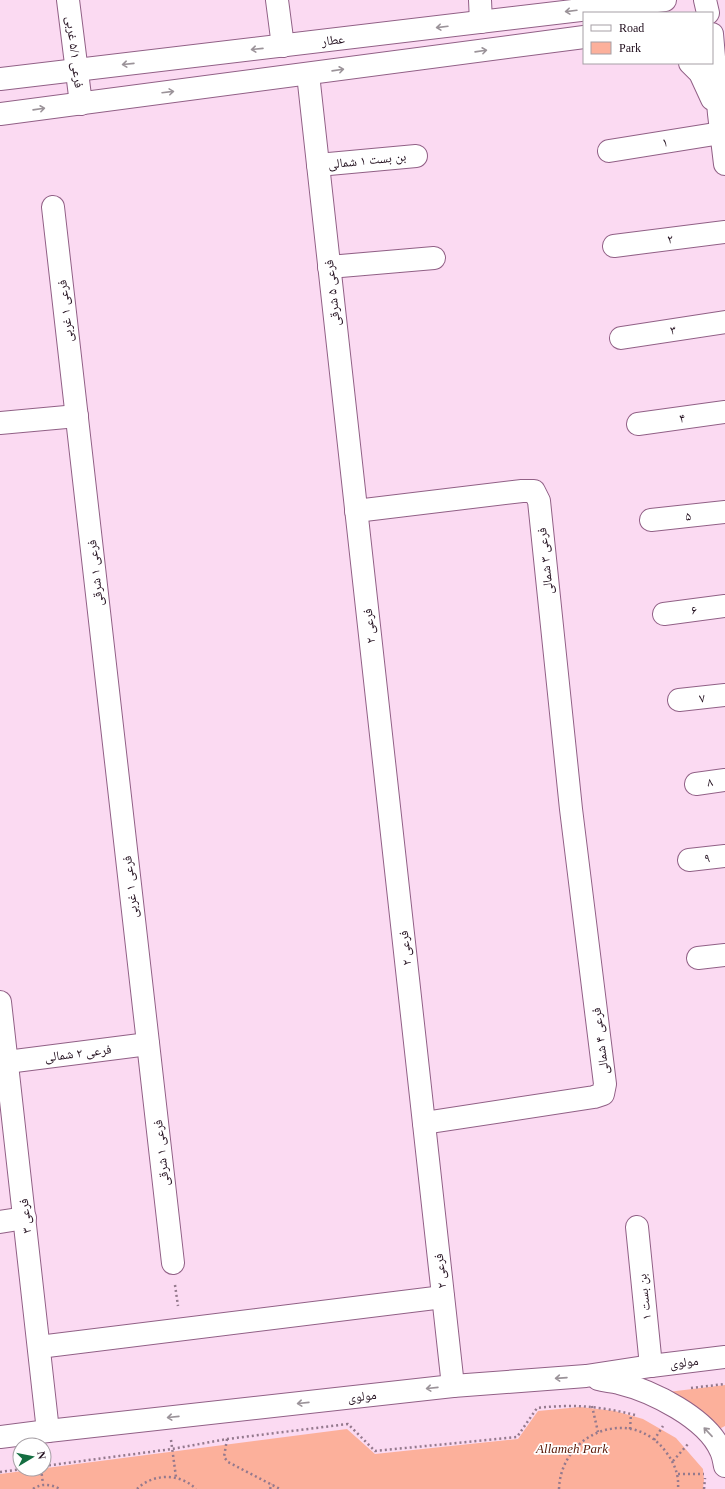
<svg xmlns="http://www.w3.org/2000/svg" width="725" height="1489" font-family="'Times New Roman','Noto Naskh Arabic',serif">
<rect width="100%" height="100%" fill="#fbdaf2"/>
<g fill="#fcb09b">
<path d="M 725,1385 L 725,1426 L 719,1429 C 704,1411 689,1401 668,1392 Z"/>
<polygon points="580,1407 615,1411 643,1419 676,1438 703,1469 704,1480 703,1489 0,1489 0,1474 347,1429 375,1454 518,1439 538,1411"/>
</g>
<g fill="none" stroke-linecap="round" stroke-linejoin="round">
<g stroke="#916086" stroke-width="24">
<g id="minor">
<polyline points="68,0 81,104"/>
<polyline points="277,0 283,46"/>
<polyline points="480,0 481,22"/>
<polyline points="308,74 453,1386"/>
<polyline points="609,151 721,133"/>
<polyline points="318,165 416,156"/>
<polyline points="53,207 173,1263"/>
<polyline points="614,246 725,232"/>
<polyline points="329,267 434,258"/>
<polyline points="621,338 725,322"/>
<polyline points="0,423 77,416"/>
<polyline points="638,424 725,412"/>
<polyline points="356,511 522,491 534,491 539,501 571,809 605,1084 603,1094 594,1097 424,1123"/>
<polyline points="651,520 725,512"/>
<polyline points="664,614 725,606"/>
<polyline points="679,700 725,695"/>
<polyline points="696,784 725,780"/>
<polyline points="689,860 725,856"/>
<polyline points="698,958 725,955"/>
<polyline points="0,1002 48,1431"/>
<polyline points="7,1062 148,1044"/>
<polyline points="0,1222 25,1218"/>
<polyline points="637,1227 651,1366"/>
<polyline points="39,1347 443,1297"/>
</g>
</g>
<g stroke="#916086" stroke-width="24">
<g id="tertiary">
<path d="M 598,1379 C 605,1381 612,1381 619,1383 C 652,1391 707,1418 721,1451 C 723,1455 724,1461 725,1466"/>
<polyline points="0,1437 48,1431 453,1386 586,1376 651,1366 725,1357"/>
</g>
</g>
<g stroke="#916086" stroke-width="24">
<g id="secondary">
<polyline points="705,0 708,13"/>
<polyline points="712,34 719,114 725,164"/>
<polyline points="690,63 700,73 712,99"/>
<polyline points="0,79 665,0"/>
<polyline points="0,114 584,37"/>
</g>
</g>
<g stroke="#94798d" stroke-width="2.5" stroke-dasharray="2 3" stroke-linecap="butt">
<polyline points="175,1285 178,1306"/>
<polyline points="691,1388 725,1384"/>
<polyline points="592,1406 598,1432"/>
<polyline points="630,1429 631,1414"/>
<polyline points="227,1439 224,1457 228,1462 280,1489"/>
<polyline points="171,1440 176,1477"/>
<polyline points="654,1440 663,1426"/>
<polyline points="673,1461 688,1444"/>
<path d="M 44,1466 L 172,1449 L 227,1439 L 348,1424 L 375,1451 L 517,1437 L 537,1408 C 573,1404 599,1406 635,1415"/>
<polyline points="41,1469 43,1484"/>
<polyline points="0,1472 23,1469"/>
<polyline points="678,1474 704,1474"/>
<path d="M 33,1489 C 42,1483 50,1484 60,1489"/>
<path d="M 137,1489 C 153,1473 180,1473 196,1489"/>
<polyline points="270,1489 272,1484"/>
<path d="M 559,1489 C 561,1432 632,1405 666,1452 C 675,1464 679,1475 678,1489"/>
<polyline points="704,1489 705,1478"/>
</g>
<use href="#minor" stroke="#fff" stroke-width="22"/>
<use href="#tertiary" stroke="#fff" stroke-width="22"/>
<use href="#secondary" stroke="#fff" stroke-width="22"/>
</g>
<defs><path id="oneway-shaft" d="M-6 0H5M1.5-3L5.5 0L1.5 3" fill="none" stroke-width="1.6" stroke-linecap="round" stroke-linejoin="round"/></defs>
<g stroke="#9b9399">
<use href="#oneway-shaft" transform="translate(571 11) rotate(173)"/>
<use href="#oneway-shaft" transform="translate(442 27) rotate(173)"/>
<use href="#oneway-shaft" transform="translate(257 49) rotate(174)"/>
<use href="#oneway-shaft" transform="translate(481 51) rotate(-8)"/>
<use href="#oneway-shaft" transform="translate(128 64) rotate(174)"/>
<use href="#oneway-shaft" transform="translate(338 70) rotate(-8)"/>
<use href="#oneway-shaft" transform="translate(168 92) rotate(-7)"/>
<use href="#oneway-shaft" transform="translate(39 109) rotate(-8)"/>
<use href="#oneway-shaft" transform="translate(561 1378) rotate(176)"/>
<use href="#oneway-shaft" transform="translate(432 1388) rotate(174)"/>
<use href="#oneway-shaft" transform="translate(303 1403) rotate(174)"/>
<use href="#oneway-shaft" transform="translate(173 1417) rotate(174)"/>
<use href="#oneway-shaft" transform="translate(708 1432) rotate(-133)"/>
</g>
<g text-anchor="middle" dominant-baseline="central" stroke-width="3.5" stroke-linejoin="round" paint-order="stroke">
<g font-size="13" fill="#210e1d" stroke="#fff">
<text transform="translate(333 40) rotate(-7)">عطار</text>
<text transform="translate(75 52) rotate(83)">فرعی ۵/۱ غربی</text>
<text transform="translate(665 142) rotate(-9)">۱</text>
<text transform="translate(367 160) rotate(-6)">بن بست ۱ شمالی</text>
<text transform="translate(670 239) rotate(-7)">۲</text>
<text transform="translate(332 293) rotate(-96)">فرعی ۵ شرقی</text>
<text transform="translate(65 311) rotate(-96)">فرعی ۱ غربی</text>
<text transform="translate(673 330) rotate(-8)">۳</text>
<text transform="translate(682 418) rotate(-7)">۴</text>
<text transform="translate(688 516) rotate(-7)">۵</text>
<text transform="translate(545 561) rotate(-96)">فرعی ۳ شمالی</text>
<text transform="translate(95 573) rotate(-96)">فرعی ۱ شرقی</text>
<text transform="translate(694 610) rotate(-8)">۶</text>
<text transform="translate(369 626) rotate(-96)">فرعی ۲</text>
<text transform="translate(702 698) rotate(-7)">۷</text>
<text transform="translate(710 782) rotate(-8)">۸</text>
<text transform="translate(707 858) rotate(-7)">۹</text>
<text transform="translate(130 887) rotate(-96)">فرعی ۱ غربی</text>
<text transform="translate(405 948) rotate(-96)">فرعی ۲</text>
<text transform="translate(600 1041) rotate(-97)">فرعی ۴ شمالی</text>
<text transform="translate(78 1053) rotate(-7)">فرعی ۲ شمالی</text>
<text transform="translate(161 1153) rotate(-96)">فرعی ۱ شرقی</text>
<text transform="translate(25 1216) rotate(-96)">فرعی ۳</text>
<text transform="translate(440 1271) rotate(-96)">فرعی ۲</text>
<text transform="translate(644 1297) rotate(-96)">بن بست ۱</text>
<text transform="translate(684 1362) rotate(-7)">مولوی</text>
<text transform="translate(362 1396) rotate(-6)">مولوی</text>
</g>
<g font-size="13" font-style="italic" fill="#5c1906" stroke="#fff">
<text x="572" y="1448">Allameh Park</text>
</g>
</g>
<rect x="583" y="12" width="130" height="52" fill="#ffffff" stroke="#a69fa5"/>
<rect x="591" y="25" width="20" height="6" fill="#ffffff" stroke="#a69fa5"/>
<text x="619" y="32" font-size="12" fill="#210e1d">Road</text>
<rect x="591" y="42" width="20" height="12" fill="#fcb09b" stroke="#a69fa5"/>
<text x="619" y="52" font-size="12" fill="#210e1d">Park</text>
<g transform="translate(32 1457) rotate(80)"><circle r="19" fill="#ffffff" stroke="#a69fa5"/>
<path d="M0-3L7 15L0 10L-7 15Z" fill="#146e41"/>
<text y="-6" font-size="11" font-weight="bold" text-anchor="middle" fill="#210e1d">N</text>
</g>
</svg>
